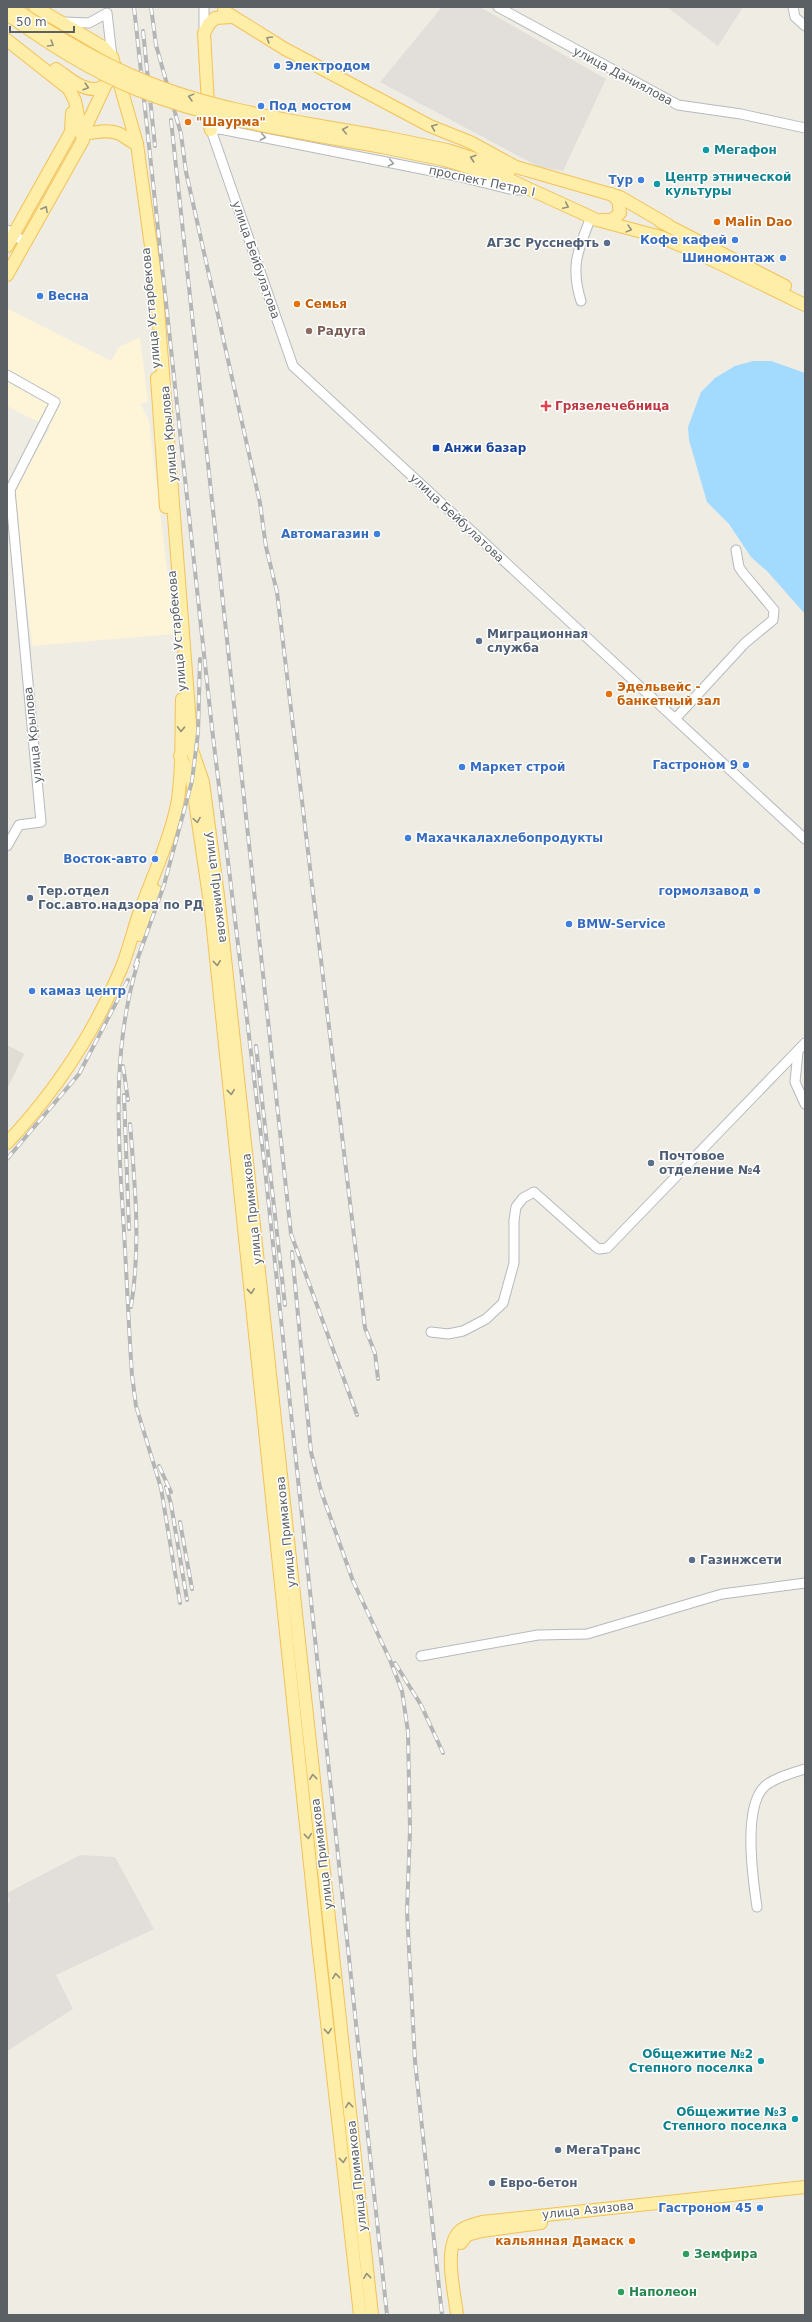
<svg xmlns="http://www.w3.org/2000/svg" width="812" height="2322" font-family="'DejaVu Sans',sans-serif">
<rect width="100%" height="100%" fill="#eeece3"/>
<polygon fill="#fef4d8" points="8,309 111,361 119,347 140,337 148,401 142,404 140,403 149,421 175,634 32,646 14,489 50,428 7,406"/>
<g fill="#e2dfdb">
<polygon points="442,7 480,7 606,79 563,171 539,167 380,82"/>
<polygon points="667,7 743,7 718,46"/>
<polygon points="80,1855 115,1857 154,1929 56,1975 73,2009 7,2051 7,1903 10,1902 7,1893"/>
</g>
<polygon fill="#e0ddd4" points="7,1045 24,1054 7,1089"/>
<polygon fill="#a3daff" points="753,361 771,361 805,373 805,614 767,571 751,557 729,524 707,502 689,440 688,427 701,392 715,378 735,366"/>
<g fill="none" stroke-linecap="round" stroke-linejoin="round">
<g stroke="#b6babe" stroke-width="11">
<g id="minor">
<polyline points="204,7 204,32"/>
<polyline points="498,7 678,105 741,114 805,128"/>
<polyline points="793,7 795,17 805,26"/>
<polyline points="64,22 89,23 107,13 112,57"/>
<polyline points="528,190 514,190 457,176 220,129 211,130 293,366 805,839"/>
<polyline points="7,230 26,243"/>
<path d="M 581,301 C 570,266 578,250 591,217"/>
<polyline points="7,375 55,402 10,490 41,822 19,825 7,846"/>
<polyline points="675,719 745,643 773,620 774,610 743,573 739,567 736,550"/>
<polyline points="798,1052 795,1082 805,1104"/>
<polyline points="431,1332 448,1334 463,1331 486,1319 503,1303 514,1263 514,1220 516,1207 523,1198 534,1192 596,1247 599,1249 607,1248 805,1043"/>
<polyline points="421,1656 538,1635 587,1634 722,1594 805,1583"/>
<path d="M 757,1907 C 753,1880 742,1807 765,1786 C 776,1777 792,1773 805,1769"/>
</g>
</g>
<g stroke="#f4c257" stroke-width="14">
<g id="major">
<polyline points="35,7 103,47 112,57 137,144 156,283 192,750 203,782 219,903 372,2315"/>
<polyline points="224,11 285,49 430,126 470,142 516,167 620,197 668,225"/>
<polyline points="7,40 69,89 75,101 83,140 7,275"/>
<path d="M 56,69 C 68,77 86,95 102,87 C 107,84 111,78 116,74"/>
<polyline points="211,130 209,122 204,33 209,24 215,18 232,17"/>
<path d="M 82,135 C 94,132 108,129 120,134 C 126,137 130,142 137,144"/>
<polyline points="82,135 106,84"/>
<polyline points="384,137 447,150 510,170"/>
<polyline points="382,147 445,160 512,181 597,220 661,237 696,252 805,305"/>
<polyline points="602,220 612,220 620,213 618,200 611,194"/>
<polyline points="661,222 785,286"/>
<polyline points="7,246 71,132 72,113"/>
<polyline points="157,378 166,507"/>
<polyline points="180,756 192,781 211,910 319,1951 360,2315"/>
<polyline points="139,935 156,891"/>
<path d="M 7,1143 C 55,1092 94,1033 121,969 C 129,950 133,930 140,911 C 153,876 169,842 177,805 C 183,773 181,733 182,699"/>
<polyline points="461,2243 467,2235 482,2231 541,2223"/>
<path d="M 457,2315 C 455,2294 442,2245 461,2230 C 467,2225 475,2224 482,2222 L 805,2187"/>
</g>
</g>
<use href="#minor" stroke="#fff" stroke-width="9"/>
<use href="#major" stroke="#ffeea8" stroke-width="12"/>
<g stroke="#b4b5b5" stroke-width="4">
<g id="rail">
<polyline points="134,7 212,728 265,1169 387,2315"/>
<polyline points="151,7 156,45 181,134 186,172 260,503 266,547 277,592 365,1328 375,1353 378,1379"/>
<polyline points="143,31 155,146"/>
<polyline points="171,120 291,1234 357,1415"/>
<path d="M 138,962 C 114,1041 117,1118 122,1199 C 126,1258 128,1317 132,1375 L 136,1406 L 161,1488 L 180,1603"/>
<polyline points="135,966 164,885 192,781 198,733 200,659"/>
<polyline points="256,1046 285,1305"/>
<polyline points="123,1066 128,1100"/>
<polyline points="124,1095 129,1229"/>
<path d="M 130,1124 C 135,1185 141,1246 131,1307"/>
<polyline points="7,1159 79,1074 128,980"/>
<polyline points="292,1252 311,1452 321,1491 353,1581 390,1660 402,1691 408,1732 410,1830 407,1911 415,2061 442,2315"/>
<polyline points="159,1466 171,1492"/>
<polyline points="166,1487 171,1504 187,1600"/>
<polyline points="180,1522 192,1589"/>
<polyline points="395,1663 421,1705 443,1753"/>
</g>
</g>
<use href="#rail" stroke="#fff" stroke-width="2.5" stroke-dasharray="8" stroke-linecap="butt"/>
<g stroke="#f4c257" stroke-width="14" stroke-linecap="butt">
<g id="major-bridge">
<path d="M 12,7 C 53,35 96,61 142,80 C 218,112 303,122 384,137"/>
<path d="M 7,14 C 48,43 91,71 138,90 C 216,121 300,132 382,147"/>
</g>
</g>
<use href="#major-bridge" stroke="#ffeea8" stroke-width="12"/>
</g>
<defs><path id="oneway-chevron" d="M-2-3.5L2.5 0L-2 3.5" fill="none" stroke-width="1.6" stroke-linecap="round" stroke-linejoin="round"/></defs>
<g stroke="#94927c">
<use href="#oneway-chevron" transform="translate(269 39) rotate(-149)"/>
<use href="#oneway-chevron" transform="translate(51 44) rotate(31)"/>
<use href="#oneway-chevron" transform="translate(86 87) rotate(17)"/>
<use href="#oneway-chevron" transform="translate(191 97) rotate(-165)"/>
<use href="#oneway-chevron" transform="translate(434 127) rotate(-158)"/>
<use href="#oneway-chevron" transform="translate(345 130) rotate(-170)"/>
<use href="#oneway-chevron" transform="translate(473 158) rotate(-162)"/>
<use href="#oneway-chevron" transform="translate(566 206) rotate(25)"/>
<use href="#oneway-chevron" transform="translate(45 209) rotate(-61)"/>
<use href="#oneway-chevron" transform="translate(629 229) rotate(15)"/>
<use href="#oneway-chevron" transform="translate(181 729) rotate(92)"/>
<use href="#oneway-chevron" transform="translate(197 820) rotate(81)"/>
<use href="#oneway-chevron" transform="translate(217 963) rotate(84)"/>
<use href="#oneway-chevron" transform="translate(231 1092) rotate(84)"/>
<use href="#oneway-chevron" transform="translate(251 1291) rotate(84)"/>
<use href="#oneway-chevron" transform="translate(313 1777) rotate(-96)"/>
<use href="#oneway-chevron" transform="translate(308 1836) rotate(84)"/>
<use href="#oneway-chevron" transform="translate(336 1976) rotate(-96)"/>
<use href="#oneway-chevron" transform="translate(328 2031) rotate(84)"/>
<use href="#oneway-chevron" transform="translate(349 2105) rotate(-96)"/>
<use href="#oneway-chevron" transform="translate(343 2160) rotate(84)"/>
<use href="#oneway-chevron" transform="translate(367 2276) rotate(-96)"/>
</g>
<g stroke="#9da0a2">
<use href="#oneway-chevron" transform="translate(263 137) rotate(11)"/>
<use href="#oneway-chevron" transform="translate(391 163) rotate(11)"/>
</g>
<g fill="#3f7fe0" stroke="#fff" stroke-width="1.5">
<circle cx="277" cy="66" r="4"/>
<circle cx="261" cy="106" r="4"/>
<circle cx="641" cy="180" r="4"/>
<circle cx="735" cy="240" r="4"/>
<circle cx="783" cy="258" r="4"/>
<circle cx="40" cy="296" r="4"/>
<circle cx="377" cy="534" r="4"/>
<circle cx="746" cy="765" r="4"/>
<circle cx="462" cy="767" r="4"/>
<circle cx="408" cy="838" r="4"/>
<circle cx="155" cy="859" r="4"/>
<circle cx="757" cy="891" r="4"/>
<circle cx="569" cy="924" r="4"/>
<circle cx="32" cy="991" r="4"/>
<circle cx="760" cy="2208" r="4"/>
</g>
<g fill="#e8710a" stroke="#fff" stroke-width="1.5">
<circle cx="188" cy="122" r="4"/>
<circle cx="717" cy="222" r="4"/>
<circle cx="297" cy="304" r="4"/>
<circle cx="609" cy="694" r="4"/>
<circle cx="632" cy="2241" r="4"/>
</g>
<g fill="#0f9aa8" stroke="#fff" stroke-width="1.5">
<circle cx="706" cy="150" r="4"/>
<circle cx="657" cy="184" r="4"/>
<circle cx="761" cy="2061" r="4"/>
<circle cx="795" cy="2119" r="4"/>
</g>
<g fill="#5c6f8a" stroke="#fff" stroke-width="1.5">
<circle cx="607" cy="243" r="4"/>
<circle cx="479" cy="641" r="4"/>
<circle cx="30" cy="898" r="4"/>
<circle cx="651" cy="1163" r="4"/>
<circle cx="692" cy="1560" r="4"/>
<circle cx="558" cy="2150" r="4"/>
<circle cx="492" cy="2183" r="4"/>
</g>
<circle fill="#8d6e63" stroke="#fff" stroke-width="1.5" cx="309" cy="331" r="4"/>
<path fill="#e0444e" stroke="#fff" stroke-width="1.5" d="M544 400h4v4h4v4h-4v4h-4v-4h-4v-4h4z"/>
<rect fill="#1a4fb4" stroke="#fff" stroke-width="1.5" x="432" y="444" width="8" height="8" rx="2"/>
<g fill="#2e9e5b" stroke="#fff" stroke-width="1.5">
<circle cx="686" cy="2254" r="4"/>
<circle cx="621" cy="2292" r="4"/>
</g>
<g text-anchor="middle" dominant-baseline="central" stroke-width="3" stroke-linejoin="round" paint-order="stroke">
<g font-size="12" font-weight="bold" fill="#366cbe" stroke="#fff" text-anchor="end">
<text x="285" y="66" text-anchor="start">Электродом</text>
<text x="269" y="106" text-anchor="start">Под мостом</text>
<text x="633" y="180">Тур</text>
<text x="727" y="240">Кофе кафей</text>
<text x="775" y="258">Шиномонтаж</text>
<text x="48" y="296" text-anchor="start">Весна</text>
<text x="369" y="534">Автомагазин</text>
<text x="738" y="765">Гастроном 9</text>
<text x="470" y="767" text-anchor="start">Маркет строй</text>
<text x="416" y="838" text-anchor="start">Махачкалахлебопродукты</text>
<text x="147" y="859">Восток-авто</text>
<text x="749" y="891">гормолзавод</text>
<text x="577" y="924" text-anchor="start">BMW-Service</text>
<text x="40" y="991" text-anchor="start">камаз центр</text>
<text x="752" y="2208">Гастроном 45</text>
</g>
<g font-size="12" fill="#5b6064" stroke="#fff">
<text transform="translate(623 76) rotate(28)">улица Даниялова</text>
<text transform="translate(482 181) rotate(12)">проспект Петра I</text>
<text transform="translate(256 260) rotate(71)">улица Бейбулатова</text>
<text transform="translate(151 308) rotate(-95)">улица Устарбекова</text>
<text transform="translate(169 434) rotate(-95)">улица Крылова</text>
<text transform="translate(457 518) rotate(43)">улица Бейбулатова</text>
<text transform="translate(177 631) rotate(-95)">улица Устарбекова</text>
<text transform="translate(33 735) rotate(-96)">улица Крылова</text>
<text transform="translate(217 887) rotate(83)">улица Примакова</text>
<text transform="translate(252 1209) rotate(-96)">улица Примакова</text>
<text transform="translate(286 1532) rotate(-96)">улица Примакова</text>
<text transform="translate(322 1854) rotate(-97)">улица Примакова</text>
<text transform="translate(357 2176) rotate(-96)">улица Примакова</text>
<text transform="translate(588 2210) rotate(-6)">улица Азизова</text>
</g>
<g font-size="12" font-weight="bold" fill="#c56008" stroke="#fff" text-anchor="start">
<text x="196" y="122">"Шаурма"</text>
<text x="725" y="222">Malin Dao</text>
<text x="305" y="304">Семья</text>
<text x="617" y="687">Эдельвейс -<tspan x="617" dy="14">банкетный зал</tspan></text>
<text x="624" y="2241" text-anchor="end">кальянная Дамаск</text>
</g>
<g font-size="12" font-weight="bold" fill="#0d838f" stroke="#fff" text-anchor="start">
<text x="714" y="150">Мегафон</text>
<text x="665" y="177">Центр этнической<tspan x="665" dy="14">культуры</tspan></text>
<text x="753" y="2054" text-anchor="end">Общежитие №2<tspan x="753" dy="14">Степного поселка</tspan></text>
<text x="787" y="2112" text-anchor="end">Общежитие №3<tspan x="787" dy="14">Степного поселка</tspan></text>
</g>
<g font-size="12" font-weight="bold" fill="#4e5e75" stroke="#fff" text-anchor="start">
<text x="599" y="243" text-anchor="end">АГЗС Русснефть</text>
<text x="487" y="634">Миграционная<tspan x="487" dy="14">служба</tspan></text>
<text x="38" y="891">Тер.отдел<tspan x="38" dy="14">Гос.авто.надзора по РД</tspan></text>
<text x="659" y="1156">Почтовое<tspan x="659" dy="14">отделение №4</tspan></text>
<text x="700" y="1560">Газинжсети</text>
<text x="566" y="2150">МегаТранс</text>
<text x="500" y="2183">Евро-бетон</text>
</g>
<g font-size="12" font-weight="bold" fill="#785e54" stroke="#fff" text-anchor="start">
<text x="317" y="331">Радуга</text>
</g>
<g font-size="12" font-weight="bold" fill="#be3a42" stroke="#fff" text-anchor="start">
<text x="555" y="406">Грязелечебница</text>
</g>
<g font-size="12" font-weight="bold" fill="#164399" stroke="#fff" text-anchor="start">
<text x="444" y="448">Анжи базар</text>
</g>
<g font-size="12" font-weight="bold" fill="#27864d" stroke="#fff" text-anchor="start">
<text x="694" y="2254">Земфира</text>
<text x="629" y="2292">Наполеон</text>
</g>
</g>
<rect width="812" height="2322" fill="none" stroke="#5b6064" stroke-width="16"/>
<path d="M10 26v6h64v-6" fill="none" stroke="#5b6064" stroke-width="2"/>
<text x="16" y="26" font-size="12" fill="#5b6064" stroke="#ffffff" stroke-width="3" paint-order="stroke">50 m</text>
</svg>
